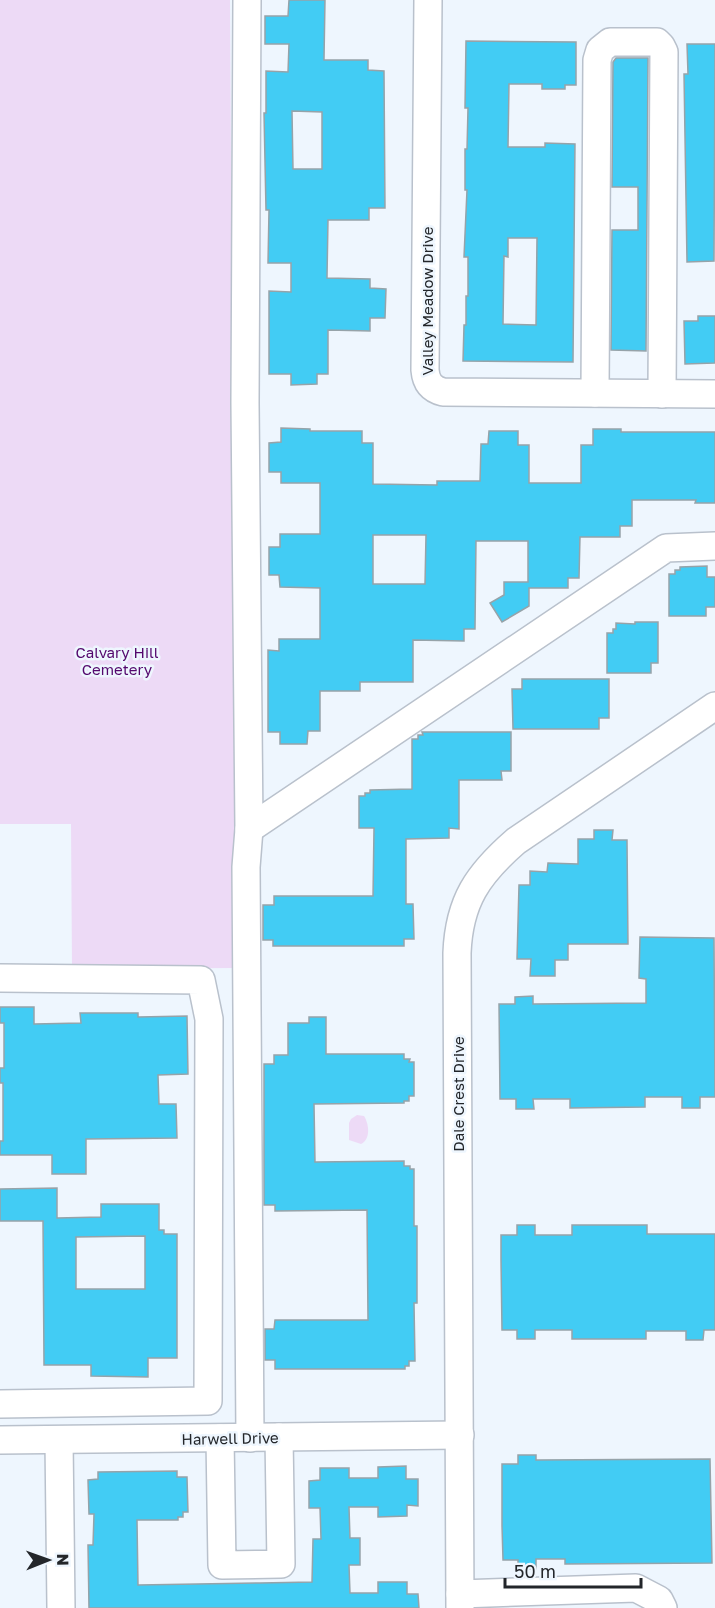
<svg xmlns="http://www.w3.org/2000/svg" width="715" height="1608" font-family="'Golos Text',sans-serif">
<rect width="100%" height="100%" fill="#eef6fe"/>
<g fill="#eddaf6">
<polygon points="0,0 230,0 235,838 235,968 72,969 71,824 0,824"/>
<path d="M 357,1115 L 364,1116 C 369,1124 371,1139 361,1144 L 349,1140 L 349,1123 L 351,1119 Z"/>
</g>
<g fill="#42ccf4" stroke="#96a3a9" stroke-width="1.5" fill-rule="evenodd">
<path d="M 289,0 L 325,0 L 324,60 L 368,60 L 368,70 L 384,71 L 385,208 L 369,208 L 369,220 L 328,220 L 327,278 L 370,279 L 370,288 L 386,289 L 385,318 L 370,318 L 370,331 L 328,330 L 328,374 L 317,374 L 317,384 L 291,385 L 291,374 L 269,374 L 269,291 L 291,292 L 291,263 L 268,263 L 269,210 L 266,210 L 264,113 L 266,113 L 266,71 L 288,72 L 289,44 L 265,44 L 265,16 L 288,16 ZM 292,111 L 322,112 L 322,169 L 293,169 Z"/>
<path d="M 466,41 L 576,42 L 576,85 L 565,85 L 565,89 L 542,89 L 542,84 L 509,84 L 508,147 L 545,147 L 545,143 L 575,144 L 573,362 L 463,361 L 464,325 L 466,325 L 466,296 L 468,296 L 468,257 L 464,257 L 467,190 L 465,190 L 465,149 L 467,149 L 468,108 L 465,108 ZM 508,238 L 537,238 L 536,325 L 503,324 L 504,256 L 508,257 Z"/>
<polygon points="687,44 715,44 714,261 687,262 684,74 688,74"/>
<polygon points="616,58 648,58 646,351 611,350 612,230 638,230 638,187 612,187 613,62"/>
<polygon points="698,316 715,316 715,363 685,364 684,321 698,321"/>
<path d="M 281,428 L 310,429 L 310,431 L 362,431 L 362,443 L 373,443 L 373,484 L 437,485 L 437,481 L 480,481 L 481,444 L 488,444 L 489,431 L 518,431 L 518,445 L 529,445 L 529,483 L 581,483 L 581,445 L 593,445 L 593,429 L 621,429 L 621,432 L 715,432 L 715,503 L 695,503 L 696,500 L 632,500 L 632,526 L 620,526 L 620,537 L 580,537 L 579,578 L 568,578 L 568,588 L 529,588 L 529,606 L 502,622 L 490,603 L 504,595 L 504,582 L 528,582 L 528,541 L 476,541 L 475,629 L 464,629 L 464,641 L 413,640 L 413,682 L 360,682 L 360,691 L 320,691 L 320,731 L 308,731 L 307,744 L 280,744 L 280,732 L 268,732 L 268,650 L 279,651 L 279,639 L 320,639 L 320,588 L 280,587 L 279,575 L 269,575 L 269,547 L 280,547 L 280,534 L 320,534 L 320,483 L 281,483 L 281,472 L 269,472 L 269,443 L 281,442 ZM 373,535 L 426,535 L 425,584 L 373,584 Z"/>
<polygon points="707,566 707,577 715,577 715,607 706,607 706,616 669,616 669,574 675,574 675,570 680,570 680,567"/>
<polygon points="635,622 658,622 658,663 651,663 651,673 607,673 607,633 613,633 613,629 616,629 616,623 635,624"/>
<polygon points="522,679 609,679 609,718 599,718 599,729 513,729 512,689 522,689"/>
<polygon points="422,732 511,732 511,771 501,771 502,780 459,780 459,829 449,828 449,838 406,839 406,904 413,904 414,939 404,939 404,946 273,946 273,940 263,940 263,905 274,905 274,896 373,896 374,828 359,828 359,796 365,796 365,793 370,793 370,790 412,789 412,739 418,739 418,735 423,735"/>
<polygon points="594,830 613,830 612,840 627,840 628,944 568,944 568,960 555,960 555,976 530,976 531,959 517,959 519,885 530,885 530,871 547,872 548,863 578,864 578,839 594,839"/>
<polygon points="640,937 714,938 715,1097 700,1097 700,1108 682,1108 682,1097 645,1097 645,1107 570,1108 570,1099 533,1099 534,1109 516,1109 516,1099 500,1099 499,1004 515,1004 515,997 533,996 533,1004 646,1003 646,979 639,978"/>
<polygon points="0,1007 34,1007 34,1024 81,1023 80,1013 138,1013 138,1017 187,1016 188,1074 158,1075 159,1104 176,1104 177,1138 86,1139 86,1174 52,1174 52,1155 0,1155 0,1141 3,1141 3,1083 0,1083 0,1068 4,1068 4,1023 0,1023"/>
<polygon points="309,1017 326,1017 326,1054 404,1054 404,1059 410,1059 409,1062 414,1062 414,1096 409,1096 409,1101 404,1101 404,1103 314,1104 315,1162 404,1161 404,1166 410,1166 410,1169 414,1169 414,1226 417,1226 417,1303 414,1303 415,1361 409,1361 409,1366 405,1366 405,1369 275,1369 275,1360 265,1360 265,1329 274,1329 275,1320 368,1320 367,1210 275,1211 275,1205 264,1205 264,1064 274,1064 274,1055 288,1055 288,1023 309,1023"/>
<path d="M 57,1188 L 57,1218 L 101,1217 L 101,1204 L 159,1204 L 159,1230 L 164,1230 L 164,1234 L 177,1234 L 177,1358 L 148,1358 L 148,1377 L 91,1376 L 91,1365 L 44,1365 L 43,1221 L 0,1221 L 0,1189 ZM 145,1236 L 145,1289 L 76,1289 L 76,1237 Z"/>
<polygon points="517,1225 535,1225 535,1235 572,1235 572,1225 647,1225 647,1234 715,1234 715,1330 704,1330 703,1340 686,1340 686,1331 646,1331 646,1339 572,1339 572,1330 535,1330 535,1339 517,1339 517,1330 502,1330 501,1260 501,1235 517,1235"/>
<polygon points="518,1455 536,1455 536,1460 710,1459 712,1563 565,1564 565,1559 536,1559 536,1569 518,1569 518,1560 503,1560 502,1526 502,1464 518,1464"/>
<polygon points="406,1466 406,1479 418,1479 418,1506 407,1505 407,1516 378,1517 378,1507 349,1507 350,1538 360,1538 360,1565 349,1565 350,1593 378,1593 378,1582 407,1582 407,1594 418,1594 419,1608 89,1608 88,1545 93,1545 94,1514 89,1514 88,1480 98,1479 98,1472 177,1471 177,1477 187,1477 188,1512 183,1512 183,1517 178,1517 178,1520 137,1520 138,1585 260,1583 312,1582 313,1539 321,1539 320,1508 309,1508 309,1481 320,1480 320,1468 349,1468 349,1478 378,1478 378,1467"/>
</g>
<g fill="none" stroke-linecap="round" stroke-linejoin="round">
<g stroke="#b9c1cc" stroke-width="30">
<g id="minor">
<polyline points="247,0 245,403 249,829 246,867 250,1438"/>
<path d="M 428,0 L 425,370 C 426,382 431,389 443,392 L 715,394"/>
<polyline points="595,393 597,60 600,50 610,42 657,42 661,46 664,52 662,394"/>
<polyline points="249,829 666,548 715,546"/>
<polyline points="0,978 201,980 209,1019 208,1401 0,1404"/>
<polyline points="220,1438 222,1565 281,1564 279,1437"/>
<polyline points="0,1440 460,1435"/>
<polyline points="59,1440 61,1608"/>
<polyline points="460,1594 636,1588 659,1600 663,1608"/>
<path d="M 460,1608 L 457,953 C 459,901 478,874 516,841 L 715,706"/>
</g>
</g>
<use href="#minor" stroke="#fff" stroke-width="27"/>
</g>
<g text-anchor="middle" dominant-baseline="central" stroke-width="5" stroke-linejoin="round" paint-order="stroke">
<g font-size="15" fill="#23262a" stroke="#eef6fe">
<text transform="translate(427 301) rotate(-90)">Valley Meadow Drive</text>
<text transform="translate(458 1094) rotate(-90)">Dale Crest Drive</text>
<text transform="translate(230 1438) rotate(-1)">Harwell Drive</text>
</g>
<g font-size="15" fill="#54086d" stroke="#eef6fe">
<text x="117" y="652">Calvary Hill<tspan x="117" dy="17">Cemetery</tspan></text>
</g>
</g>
<g transform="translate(48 1560) rotate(89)" stroke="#eef6fe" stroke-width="4.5" paint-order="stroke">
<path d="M0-4.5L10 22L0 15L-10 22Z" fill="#23262a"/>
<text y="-9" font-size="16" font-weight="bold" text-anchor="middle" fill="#23262a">N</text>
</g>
<path d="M505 1578v9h136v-9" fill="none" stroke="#23262a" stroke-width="3"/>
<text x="514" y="1578" font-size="18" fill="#23262a" stroke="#eef6fe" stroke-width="4.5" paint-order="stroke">50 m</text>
</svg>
